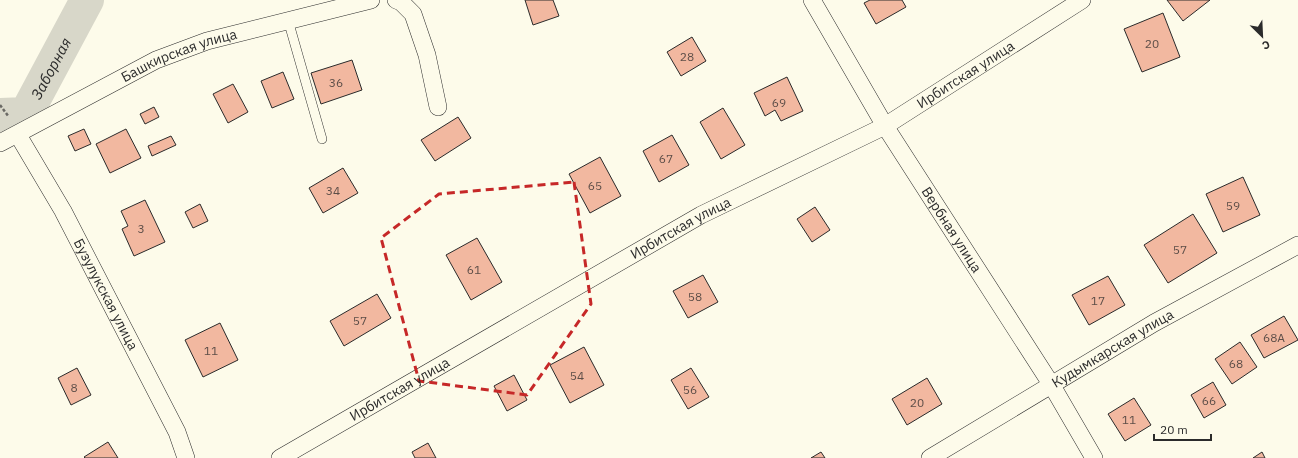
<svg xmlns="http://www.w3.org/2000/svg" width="1298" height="458" font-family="'IBM Plex Sans',sans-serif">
<rect width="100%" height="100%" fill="#fdfbea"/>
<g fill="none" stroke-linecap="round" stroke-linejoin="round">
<path stroke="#d8d7c9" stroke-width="34" id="s1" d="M 0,115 L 26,114 L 87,0"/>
</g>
<g fill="#f2b8a0" stroke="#2b2b2b">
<polygon points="525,0 553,0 559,16 533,25"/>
<polygon points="870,0 902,0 906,7 876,24 864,3"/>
<polygon points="1167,0 1210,0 1183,21"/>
<polygon points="1163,13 1180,57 1142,72 1124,29"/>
<polygon points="692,37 706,61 681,76 667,52"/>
<polygon points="352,60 362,90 321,104 311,73"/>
<polygon points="283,72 294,99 272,108 261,81"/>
<polygon points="787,77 803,111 781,121 775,110 765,116 754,93"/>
<polygon points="233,84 248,112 228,123 213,94"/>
<polygon points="154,107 159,117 145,124 140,114"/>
<polygon points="723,108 745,145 721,159 700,122"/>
<polygon points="458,117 471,138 435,161 421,140"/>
<polygon points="84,129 91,144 75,151 68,136"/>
<polygon points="126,129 141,158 110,173 96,144"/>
<polygon points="672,135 689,165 659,182 643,151"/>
<polygon points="171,136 176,145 152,156 148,146"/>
<polygon points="600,157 621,196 590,213 569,174"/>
<polygon points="343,168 358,193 323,213 309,188"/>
<polygon points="1243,177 1260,215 1223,232 1206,194"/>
<polygon points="145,200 165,242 134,256 122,229 128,226 121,211"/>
<polygon points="200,204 208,221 193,228 185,212"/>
<polygon points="815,207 830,230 812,242 797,219"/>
<polygon points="1193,214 1217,253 1168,283 1144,245"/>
<polygon points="477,238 502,282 471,300 446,255"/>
<polygon points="703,275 718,302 688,318 673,291"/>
<polygon points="1108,276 1125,305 1089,325 1072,295"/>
<polygon points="377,294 391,318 344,346 330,321"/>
<polygon points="1284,316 1298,340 1264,358 1251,335"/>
<polygon points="220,323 238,360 203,377 185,340"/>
<polygon points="1240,342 1257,367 1232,384 1215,359"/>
<polygon points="584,347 604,385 570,403 550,365"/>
<polygon points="77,368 91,395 71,405 58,378"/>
<polygon points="691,368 709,397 688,409 671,380"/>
<polygon points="514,375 527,400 507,411 494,386"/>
<polygon points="927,378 942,404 907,425 892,399"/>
<polygon points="1213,382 1226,405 1204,418 1191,395"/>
<polygon points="1134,398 1151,425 1125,441 1108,414"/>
<polygon points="108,442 118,458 85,458 84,457"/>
<polygon points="428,443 436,458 415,458 412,452"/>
<polygon points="821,452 825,458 811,458"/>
<polygon points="1262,452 1265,458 1253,458"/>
</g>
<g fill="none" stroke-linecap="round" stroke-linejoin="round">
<g stroke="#2b2b2b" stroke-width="10">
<polyline id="service" points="288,20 322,139"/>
</g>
<g stroke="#2b2b2b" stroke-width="18">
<g id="minor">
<polyline points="396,0 401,2 413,14 427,55 438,107"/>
<path id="s2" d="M 812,0 L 885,126 L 1051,384 L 1094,458"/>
<path id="s3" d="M 18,135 L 63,211 L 177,432 L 186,458"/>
<path id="s4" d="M 0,143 L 156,60 L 207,41 L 371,0"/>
<path id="s5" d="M 280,458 L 701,215 L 885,126 L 1082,0"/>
<path id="s6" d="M 930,458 L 1154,323 L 1298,245"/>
</g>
</g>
<polyline stroke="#6a6964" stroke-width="2.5" stroke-dasharray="3 2" stroke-linecap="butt" points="0,105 9,117"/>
<use href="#service" stroke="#fdfbea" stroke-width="9"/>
<use href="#minor" stroke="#fdfbea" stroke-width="17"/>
</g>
<path fill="none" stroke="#c62828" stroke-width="3" stroke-dasharray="8 5" stroke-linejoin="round" d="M 574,182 L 591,304 L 527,395 L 419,381 L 381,238 L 439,194 Z"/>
<g text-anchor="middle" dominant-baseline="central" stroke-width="3" stroke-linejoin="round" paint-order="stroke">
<g font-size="12" fill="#5d4e48">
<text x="1152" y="43">20</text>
<text x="687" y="56">28</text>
<text x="336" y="82">36</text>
<text x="779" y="102">69</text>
<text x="666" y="158">67</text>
<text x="595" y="185">65</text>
<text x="333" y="190">34</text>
<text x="1233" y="205">59</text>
<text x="141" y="228">3</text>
<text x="1180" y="249">57</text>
<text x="474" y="269">61</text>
<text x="695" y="296">58</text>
<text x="1098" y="300">17</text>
<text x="360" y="320">57</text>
<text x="1274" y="337">68А</text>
<text x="211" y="350">11</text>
<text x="1236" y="363">68</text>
<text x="577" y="375">54</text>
<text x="74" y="387">8</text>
<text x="690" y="389">56</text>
<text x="1209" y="400">66</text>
<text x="917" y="402">20</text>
<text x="1129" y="419">11</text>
</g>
<g font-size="14" fill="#2b2b2b" stroke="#fdfbea">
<text stroke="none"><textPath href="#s4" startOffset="200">Башкирская улица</textPath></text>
<text stroke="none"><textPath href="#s5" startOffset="786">Ирбитская улица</textPath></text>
<text stroke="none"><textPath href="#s5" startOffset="462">Ирбитская улица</textPath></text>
<text stroke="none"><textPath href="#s2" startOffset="269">Вербная улица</textPath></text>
<text stroke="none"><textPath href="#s3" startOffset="182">Бузулукская улица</textPath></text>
<text stroke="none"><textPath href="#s6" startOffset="213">Кудымкарская улица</textPath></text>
<text stroke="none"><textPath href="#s5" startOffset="138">Ирбитская улица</textPath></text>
</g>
<g font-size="15" font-style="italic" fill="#2b2b2b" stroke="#fdfbea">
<text stroke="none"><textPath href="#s1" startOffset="78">Заборная</textPath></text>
</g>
</g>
<g transform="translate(1262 36) rotate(156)" stroke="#fdfbea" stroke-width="3" paint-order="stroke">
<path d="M0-3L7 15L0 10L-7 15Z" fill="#2b2b2b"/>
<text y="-6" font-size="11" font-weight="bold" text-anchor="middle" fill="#2b2b2b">С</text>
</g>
<path d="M1154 434v6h57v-6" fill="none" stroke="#2b2b2b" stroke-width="2"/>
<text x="1160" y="434" font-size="12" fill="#2b2b2b" stroke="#fdfbea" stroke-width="3" paint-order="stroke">20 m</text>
</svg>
